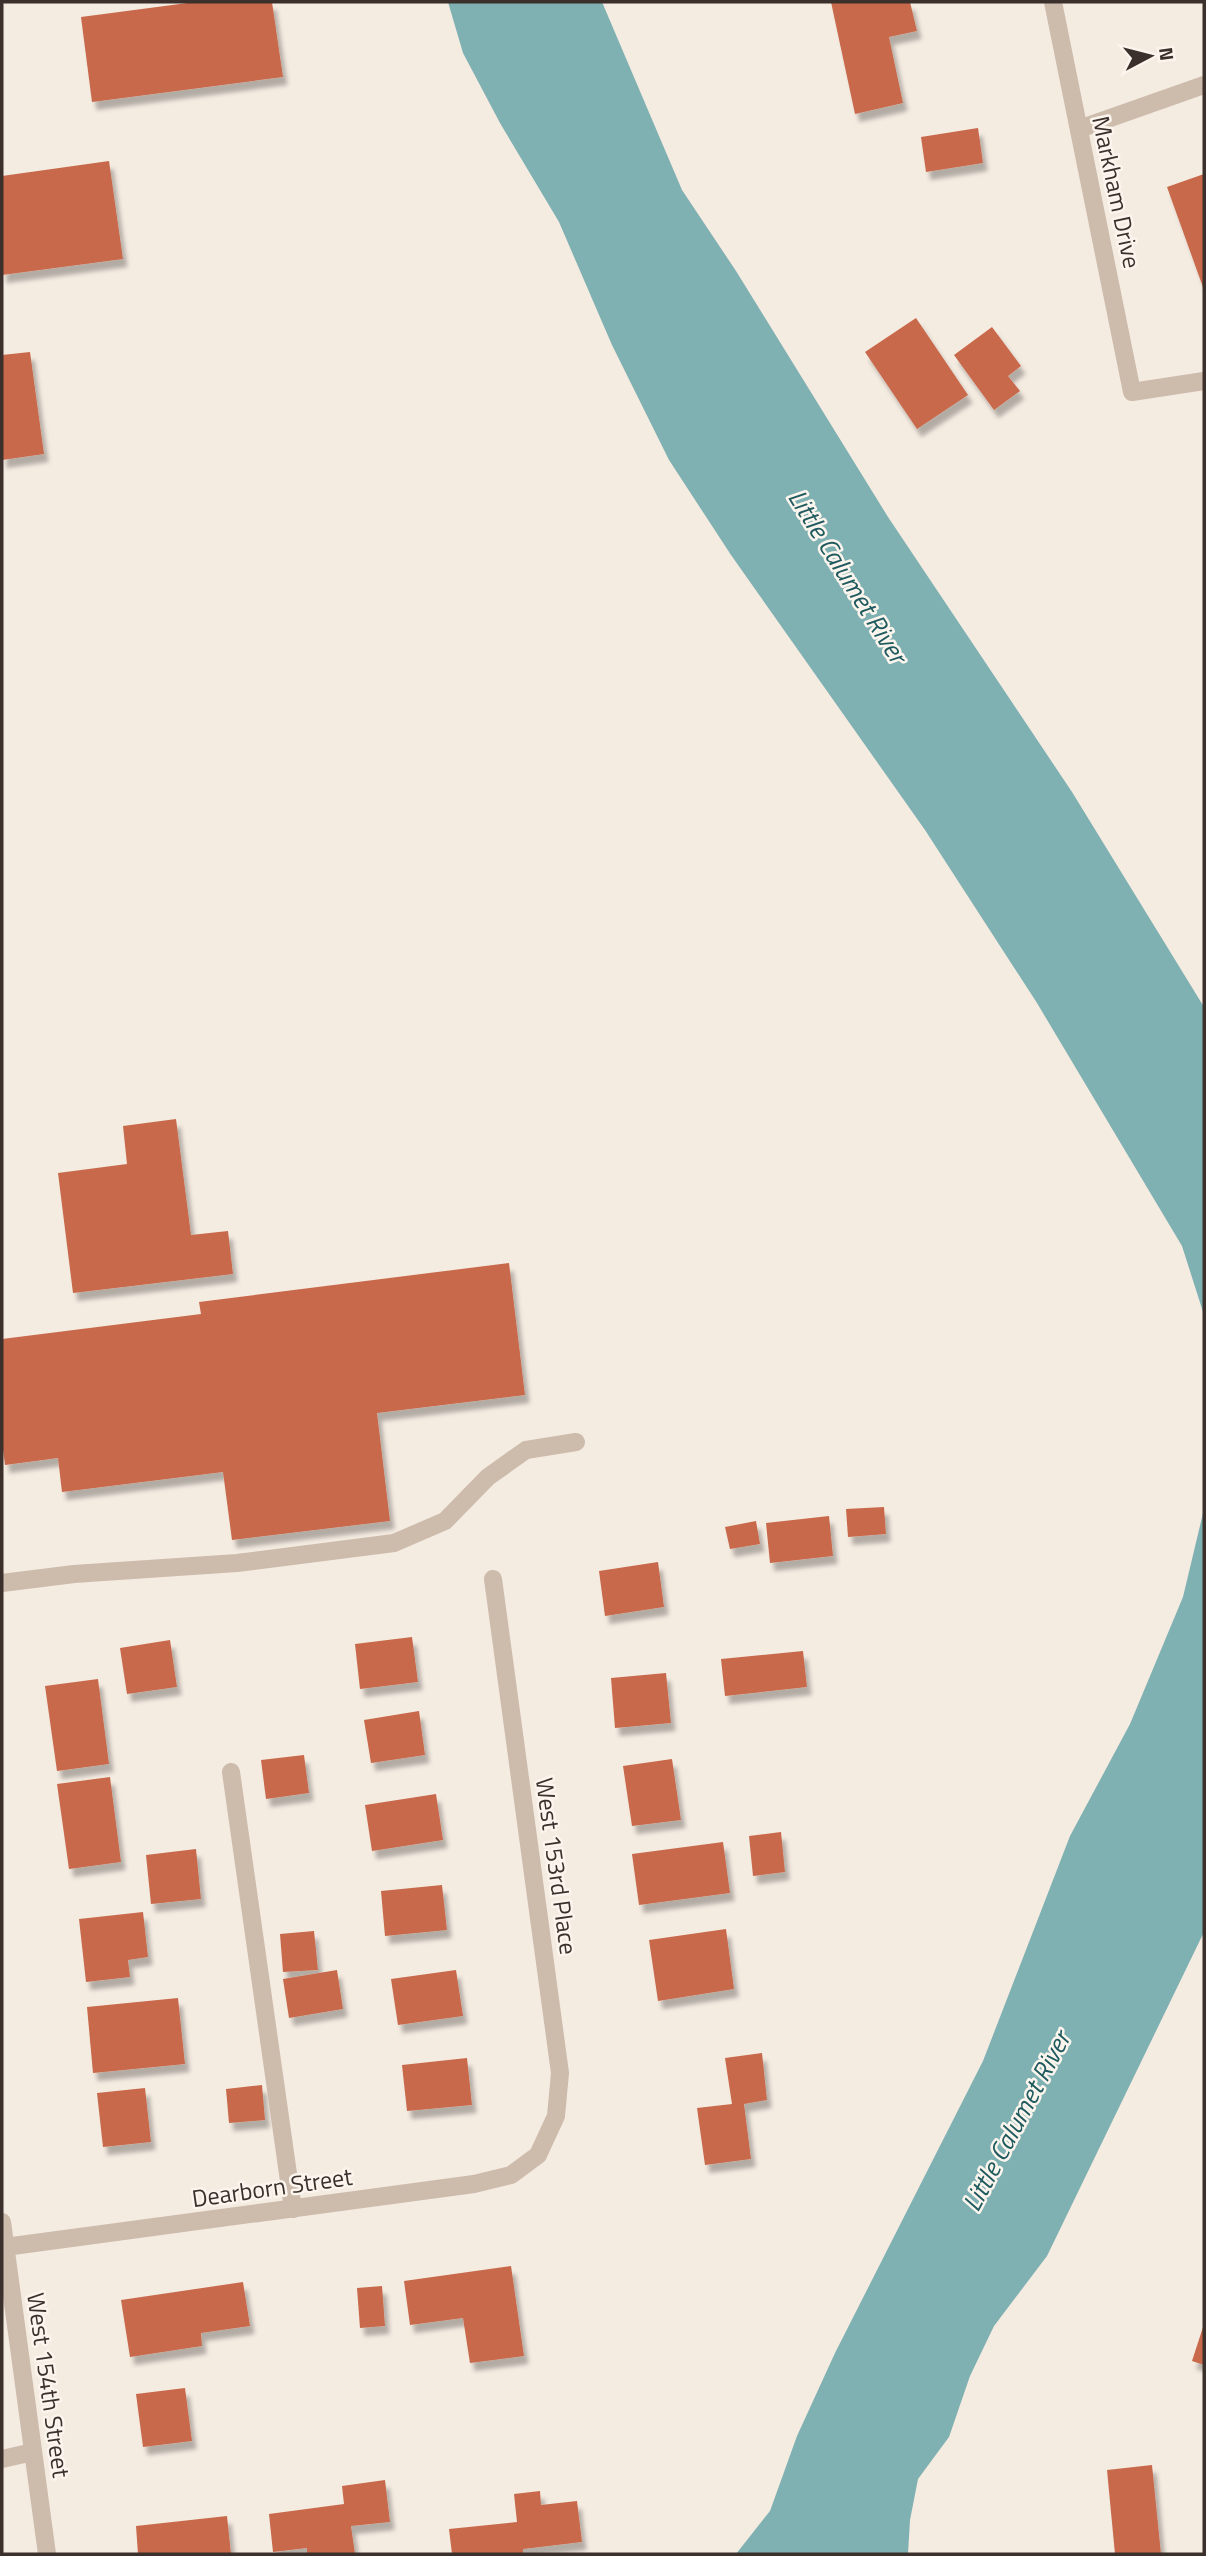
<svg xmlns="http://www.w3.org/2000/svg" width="1206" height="2556" font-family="'Titillium Web',sans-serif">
<defs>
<filter id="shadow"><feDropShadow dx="4.5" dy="8" stdDeviation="2" flood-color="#0004"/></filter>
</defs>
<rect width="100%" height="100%" fill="#f4ebe1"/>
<g fill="#7fb0b2">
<polygon points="448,2 602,2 682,190 736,271 888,517 1072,792 1204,1007 1204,1315 1182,1246 1037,1003 925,830 731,555 669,460 612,345 559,222 500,123 463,53"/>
<polygon points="1204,1509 1204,1932 1047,2256 994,2326 970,2376 949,2437 918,2479 910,2520 908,2554 736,2554 770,2511 797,2436 835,2353 983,2061 1070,1836 1130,1724 1183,1597"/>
</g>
<g fill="#c8694b" filter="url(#shadow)">
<polygon points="195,2 272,2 283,77 92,102 81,17"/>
<polygon points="831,2 910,2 917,31 889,37 903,103 855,114"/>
<polygon points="978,128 983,163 926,172 921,137"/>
<polygon points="109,161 123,259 2,275 2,176"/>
<polygon points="1204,174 1204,290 1167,187"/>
<polygon points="916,318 968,395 917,429 865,352"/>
<polygon points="992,327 1021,366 1008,376 1020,391 994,410 954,355"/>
<polygon points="30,352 44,454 2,460 2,355"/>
<polygon points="176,1119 191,1235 228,1231 233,1274 73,1293 58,1173 127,1164 123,1126"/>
<polygon points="509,1263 525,1395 377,1413 390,1521 232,1540 223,1472 62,1492 58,1458 5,1465 2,1442 2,1339 201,1314 199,1302"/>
<polygon points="884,1507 886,1534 848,1537 846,1509"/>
<polygon points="829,1516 833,1556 770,1563 766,1523"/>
<polygon points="756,1521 760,1544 730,1549 725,1527"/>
<polygon points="658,1562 664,1607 605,1616 599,1571"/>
<polygon points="412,1637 418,1682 360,1689 355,1644"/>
<polygon points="170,1640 177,1687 127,1694 120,1648"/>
<polygon points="803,1651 807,1687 725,1696 721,1659"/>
<polygon points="666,1673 671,1723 615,1728 611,1678"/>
<polygon points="98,1679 109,1764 57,1771 45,1686"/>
<polygon points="419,1711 425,1755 371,1763 364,1720"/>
<polygon points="304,1755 309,1793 266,1799 261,1760"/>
<polygon points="672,1759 681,1820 632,1826 623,1766"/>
<polygon points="110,1777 121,1862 69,1869 57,1784"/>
<polygon points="436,1794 443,1840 372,1851 365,1805"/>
<polygon points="781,1832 785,1872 753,1876 749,1836"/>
<polygon points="723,1842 730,1893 639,1905 632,1854"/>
<polygon points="196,1849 201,1899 151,1904 146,1855"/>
<polygon points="442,1885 447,1930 385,1936 381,1891"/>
<polygon points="143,1912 148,1957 128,1960 130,1977 86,1982 79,1919"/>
<polygon points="726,1929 734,1989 658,2001 649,1940"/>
<polygon points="314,1931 318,1970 283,1972 280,1934"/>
<polygon points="337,1970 343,2009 289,2018 283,1979"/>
<polygon points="456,1970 463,2016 398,2025 391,1979"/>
<polygon points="178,1998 185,2064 93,2073 87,2007"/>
<polygon points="762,2053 767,2100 744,2104 751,2159 705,2165 697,2108 732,2104 725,2058"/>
<polygon points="467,2058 472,2105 407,2111 402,2065"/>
<polygon points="262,2085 265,2120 229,2123 226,2089"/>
<polygon points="145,2088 151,2142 103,2147 97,2093"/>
<polygon points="511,2266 524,2356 470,2363 463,2318 410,2325 404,2281"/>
<polygon points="243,2282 250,2326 201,2333 202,2346 130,2357 121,2300"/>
<polygon points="382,2286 385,2326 360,2328 357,2288"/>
<polygon points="1204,2324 1204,2365 1192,2361"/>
<polygon points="185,2388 192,2441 143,2447 136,2394"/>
<polygon points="1152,2465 1161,2554 1115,2554 1107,2470"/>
<polygon points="385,2480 390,2522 351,2526 355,2554 307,2554 307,2548 273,2552 269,2514 344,2504 342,2486"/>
<polygon points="540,2491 541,2505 577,2501 582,2542 523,2549 523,2554 452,2554 449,2529 517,2522 514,2494"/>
<polygon points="227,2516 231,2554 138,2554 136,2526"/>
</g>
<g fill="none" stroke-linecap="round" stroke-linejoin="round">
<g stroke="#cdbbac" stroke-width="18">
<polyline points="1079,129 1204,85"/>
<polyline points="2,1583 74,1574 237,1563 394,1543 445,1521 488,1477 526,1450 576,1442"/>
<polyline points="231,1772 293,2209"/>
<polyline points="2,2459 33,2452"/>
</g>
<g stroke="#cdbbac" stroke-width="18">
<polyline points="1053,2 1132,392 1204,381"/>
<polyline points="2,2222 47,2554"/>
<polyline points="5,2247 474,2184 511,2175 538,2155 556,2116 560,2073 493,1579"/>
</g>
</g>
<g text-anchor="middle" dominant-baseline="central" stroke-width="5" stroke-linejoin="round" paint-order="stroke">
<g font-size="24" fill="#3b302b" stroke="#fbf5ee">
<text transform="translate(1117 192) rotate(78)">Markham Drive</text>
<text transform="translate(557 1866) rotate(82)">West 153rd Place</text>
<text transform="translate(272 2187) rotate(-8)">Dearborn Street</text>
<text transform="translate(49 2385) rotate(82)">West 154th Street</text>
</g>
<g font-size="26" font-style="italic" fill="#1f5a5e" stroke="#fbf5ee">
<text transform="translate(848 576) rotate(58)">Little Calumet River</text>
<text transform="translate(1016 2121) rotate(-62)">Little Calumet River</text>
</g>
</g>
<rect width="1206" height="2556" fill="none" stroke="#3b302b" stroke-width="7"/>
<g transform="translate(1150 56) rotate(83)" stroke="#fbf5ee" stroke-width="5" paint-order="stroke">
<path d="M0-5L12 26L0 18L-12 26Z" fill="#3b302b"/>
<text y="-10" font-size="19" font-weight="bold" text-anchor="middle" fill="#3b302b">N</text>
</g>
</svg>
